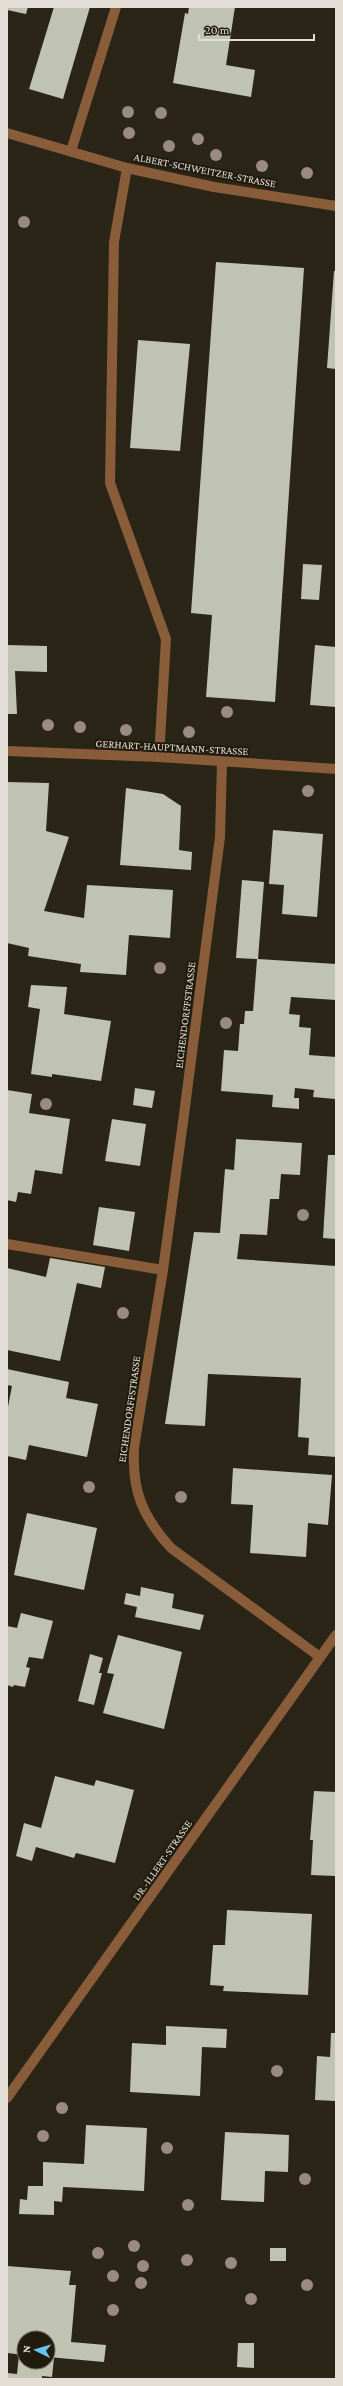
<svg xmlns="http://www.w3.org/2000/svg" width="343" height="2386" font-family="'Crimson Pro',serif">
<rect width="100%" height="100%" fill="#2b2517"/>
<g fill="#c0c3b2">
<polygon points="7,7 28,7 26,14 7,10"/>
<polygon points="54,7 90,7 63,99 29,89"/>
<polygon points="189,7 235,7 226,65 255,70 251,97 173,83 185,13 188,14"/>
<polygon points="216,262 304,268 275,702 206,697 212,615 191,613"/>
<polygon points="334,271 336,271 336,369 327,368"/>
<polygon points="138,340 190,344 180,451 130,448"/>
<polygon points="303,564 322,565 319,600 301,599"/>
<polygon points="7,645 47,646 47,672 15,671 17,714 7,714"/>
<polygon points="315,645 336,647 336,707 310,705"/>
<polygon points="7,782 49,783 46,831 69,837 44,911 84,918 87,885 173,890 170,938 129,935 126,975 80,972 81,964 28,956 29,948 7,943"/>
<polygon points="126,788 163,794 181,806 179,850 192,852 191,870 120,865"/>
<polygon points="273,830 323,834 317,917 282,914 284,885 269,884"/>
<polygon points="242,880 264,882 258,959 336,964 336,1000 291,997 289,1014 300,1015 299,1027 311,1028 309,1055 336,1057 335,1099 313,1097 314,1090 295,1088 294,1098 299,1098 299,1109 272,1107 273,1095 221,1091 224,1050 238,1051 240,1024 244,1024 245,1011 253,1011 257,959 236,958"/>
<polygon points="31,985 67,987 64,1014 111,1021 101,1081 52,1074 52,1077 31,1074 40,1009 28,1007"/>
<polygon points="135,1088 155,1091 152,1108 133,1105"/>
<polygon points="7,1090 32,1094 29,1113 70,1119 62,1174 35,1170 31,1194 18,1192 16,1202 7,1200"/>
<polygon points="112,1119 146,1124 140,1166 105,1161"/>
<polygon points="236,1139 302,1143 300,1175 281,1174 279,1199 270,1199 267,1235 240,1234 237,1259 336,1266 336,1457 308,1455 309,1438 298,1437 301,1378 208,1374 205,1426 165,1424 194,1232 220,1233 225,1169 234,1170"/>
<polygon points="328,1155 336,1155 336,1239 323,1238"/>
<polygon points="99,1207 135,1212 129,1251 93,1245"/>
<polygon points="50,1258 105,1267 101,1288 77,1283 60,1361 7,1350 7,1268 46,1277"/>
<polygon points="7,1369 69,1382 66,1398 98,1404 87,1457 29,1445 26,1460 7,1456 7,1412 12,1386 7,1385"/>
<polygon points="233,1468 332,1475 328,1525 308,1523 306,1557 250,1553 253,1505 231,1504"/>
<polygon points="27,1513 97,1528 84,1590 14,1575"/>
<polygon points="141,1587 174,1594 172,1608 204,1615 200,1630 135,1617 137,1607 124,1604 126,1593 140,1596"/>
<polygon points="21,1613 53,1621 43,1659 29,1657 26,1667 30,1668 25,1687 14,1685 13,1687 7,1685 7,1626 17,1628"/>
<polygon points="118,1635 182,1652 164,1729 103,1713 114,1674 107,1673"/>
<polygon points="90,1654 103,1658 99,1673 102,1673 94,1705 78,1701"/>
<polygon points="55,1776 94,1786 96,1780 134,1790 115,1863 76,1853 74,1858 36,1847 32,1861 16,1856 24,1823 41,1828"/>
<polygon points="314,1791 336,1792 336,1876 311,1875 313,1840 310,1840"/>
<polygon points="227,1910 312,1914 308,1995 223,1991 224,1986 210,1985 213,1945 225,1945"/>
<polygon points="166,2026 227,2029 226,2048 202,2047 200,2096 130,2092 132,2043 166,2045"/>
<polygon points="331,2033 336,2033 336,2101 315,2100 317,2056 330,2057"/>
<polygon points="86,2125 147,2128 144,2191 63,2187 62,2202 54,2201 54,2215 19,2214 20,2199 27,2200 28,2186 43,2186 43,2162 84,2164"/>
<polygon points="225,2132 289,2135 288,2172 265,2171 264,2202 221,2200"/>
<rect x="270" y="2248" width="16" height="13"/>
<polygon points="7,2266 71,2271 69,2285 76,2285 71,2342 106,2345 104,2362 48,2357 48,2338 24,2338 24,2355 7,2353"/>
<polygon points="238,2343 254,2343 254,2368 237,2367"/>
<polygon points="19,2355 24,2355 24,2362 48,2362 48,2358 54,2358 52,2377 42,2376 42,2379 7,2379 7,2373 17,2374"/>
</g>
<g fill="none" stroke-linecap="round" stroke-linejoin="round">
<g stroke="#895c3a" stroke-width="10">
<polyline points="71,151 116,7"/>
<polyline points="127,168 114,242 110,483 166,639 159,757"/>
<polyline points="7,1244 163,1270"/>
</g>
<g stroke="#895c3a" stroke-width="10">
<polyline points="7,133 127,168 214,187 336,206"/>
<polyline points="7,751 159,757 336,769"/>
<path d="M 222,762 L 220,837 L 183,1122 L 163,1270 L 134,1448 C 132,1491 142,1516 171,1548 L 320,1657"/>
<polyline points="7,2098 336,1635"/>
</g>
</g>
<g fill="#9a8a81">
<circle cx="128" cy="112" r="6"/>
<circle cx="161" cy="113" r="6"/>
<circle cx="129" cy="133" r="6"/>
<circle cx="198" cy="139" r="6"/>
<circle cx="169" cy="146" r="6"/>
<circle cx="216" cy="155" r="6"/>
<circle cx="262" cy="166" r="6"/>
<circle cx="307" cy="173" r="6"/>
<circle cx="24" cy="222" r="6"/>
<circle cx="227" cy="712" r="6"/>
<circle cx="48" cy="725" r="6"/>
<circle cx="80" cy="727" r="6"/>
<circle cx="126" cy="730" r="6"/>
<circle cx="189" cy="732" r="6"/>
<circle cx="308" cy="791" r="6"/>
<circle cx="160" cy="968" r="6"/>
<circle cx="226" cy="1023" r="6"/>
<circle cx="46" cy="1104" r="6"/>
<circle cx="303" cy="1215" r="6"/>
<circle cx="123" cy="1313" r="6"/>
<circle cx="89" cy="1487" r="6"/>
<circle cx="181" cy="1497" r="6"/>
<circle cx="277" cy="2071" r="6"/>
<circle cx="62" cy="2108" r="6"/>
<circle cx="43" cy="2136" r="6"/>
<circle cx="167" cy="2148" r="6"/>
<circle cx="305" cy="2179" r="6"/>
<circle cx="188" cy="2205" r="6"/>
<circle cx="134" cy="2246" r="6"/>
<circle cx="98" cy="2253" r="6"/>
<circle cx="187" cy="2260" r="6"/>
<circle cx="231" cy="2263" r="6"/>
<circle cx="143" cy="2266" r="6"/>
<circle cx="113" cy="2276" r="6"/>
<circle cx="141" cy="2283" r="6"/>
<circle cx="307" cy="2285" r="6"/>
<circle cx="251" cy="2299" r="6"/>
<circle cx="113" cy="2310" r="6"/>
</g>
<g text-anchor="middle" dominant-baseline="central" stroke-width="4" stroke-linejoin="round" paint-order="stroke">
<g font-size="11" fill="#e2ded6" stroke="#211b0e">
<text transform="translate(205 170) rotate(11)">ALBERT-SCHWEITZER-STRASSE</text>
<text transform="translate(172 747) rotate(3)">GERHART-HAUPTMANN-STRASSE</text>
<text transform="translate(185 1015) rotate(-83)">EICHENDORFFSTRASSE</text>
<text transform="translate(129 1409) rotate(-82)">EICHENDORFFSTRASSE</text>
<text transform="translate(162 1860) rotate(-55)">DR.-ILLERT-STRASSE</text>
</g>
</g>
<rect width="343" height="2386" fill="none" stroke="#e2ded6" stroke-width="16"/>
<g transform="translate(36 2350) rotate(275)"><circle r="19" fill="#211b0e" stroke="#6e695e"/>
<path d="M0-3L7 15L0 10L-7 15Z" fill="#69c3f1"/>
<text y="-6" font-size="11" font-weight="bold" text-anchor="middle" fill="#e2ded6">N</text>
</g>
<path d="M199 34v6h115v-6" fill="none" stroke="#e2ded6" stroke-width="2"/>
<text x="205" y="34" font-size="12" fill="#e2ded6" stroke="#211b0e" stroke-width="3" paint-order="stroke">20 m</text>
</svg>
